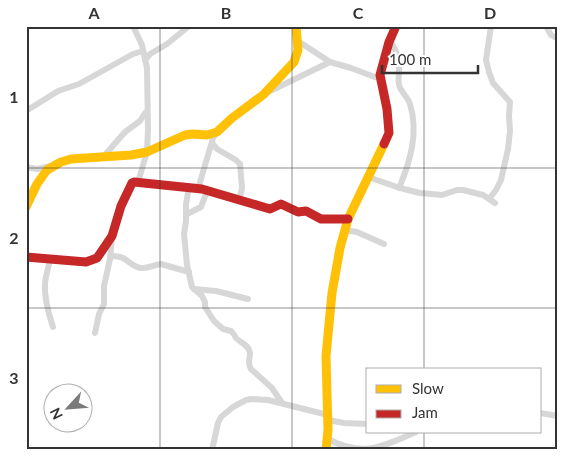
<svg xmlns="http://www.w3.org/2000/svg" width="584" height="476" font-family="Lato,sans-serif">
<rect width="100%" height="100%" fill="#fff"/>
<g fill="none" stroke-linecap="round" stroke-linejoin="round">
<g stroke="#d7d7d7" stroke-width="6">
<polyline points="133,26 142,45 147,68 148,130 147,152 138,182"/>
<polyline points="546,26 551,35 558,39"/>
<path d="M 390,40 C 397,52 400,58 399,73 C 399,76 398,81 399,84 C 399,90 408,97 410,104 C 419,133 410,162 399,188"/>
<polyline points="298,41 330,62 351,68 380,79"/>
<polyline points="145,60 150,54 167,44 189,26"/>
<polyline points="266,93 330,62"/>
<polyline points="26,111 58,91 79,84 133,54 143,51"/>
<polyline points="212,143 217,149 236,160 240,164 242,188 239,201"/>
<polyline points="104,156 125,132 140,121 145,113"/>
<polyline points="26,167 37,169 51,166"/>
<polyline points="368,177 400,188 420,193 442,195 457,190 463,190 483,195 495,203"/>
<path d="M 189,187 L 186,204 L 186,221 L 184,234 L 187,265 L 192,287 L 202,296 L 205,302 L 205,307 L 214,321 L 223,329 L 231,331 C 233,333 235,335 236,338 C 241,343 249,345 250,353 C 250,360 247,363 251,369 L 272,388 L 282,403"/>
<polyline points="198,189 213,138 217,132"/>
<polyline points="489,199 496,190 501,180 508,149 510,131 509,116 510,102 493,83 489,72 486,60 491,26"/>
<polyline points="187,214 201,207 207,191"/>
<polyline points="345,230 357,232 384,244"/>
<path d="M 111,256 C 115,256 119,256 123,258 C 129,261 133,267 141,268 C 148,269 153,265 161,264 L 189,272"/>
<path d="M 50,258 C 49,267 46,274 45,283 C 44,298 48,312 53,327"/>
<polyline points="194,289 216,291 248,299"/>
<polyline points="95,333 99,314 104,304 104,286 110,259 112,237"/>
<polyline points="540,413 558,416"/>
<polyline points="328,420 344,423 368,424"/>
<path d="M 328,439 C 363,458 383,446 416,432"/>
<polyline points="212,450 218,423 221,417 233,407 246,400 252,399 268,400 328,415"/>
</g>
<g stroke="#ffc107" stroke-width="9">
<polyline points="26,207 37,184 47,170 61,162 71,159 131,155 147,152 185,135 193,134 207,135 217,132 232,118 263,95 294,62 298,50 296,26"/>
<polyline points="326,450 328,430 326,356 332,293 340,248 348,219 384,144"/>
</g>
<g stroke="#c62828" stroke-width="9">
<polyline points="384,144 389,133 387,109 380,75 389,42 396,26"/>
<polyline points="26,257 86,262 97,258 112,236 121,206 132,183 134,182 202,189 270,209 281,204 298,212 306,211 321,219 348,219"/>
</g>
</g>
<path fill="none" stroke="#333" stroke-width="1" stroke-opacity="0.55" d="M 160,26 L 160,450M 292,26 L 292,450M 424,26 L 424,370M 26,168 L 558,168M 26,308 L 558,308M 424,432 L 424,450"/>
<rect width="584" height="476" fill="none" stroke="#ffffff" stroke-width="55"/>
<rect x="366" y="368" width="175" height="65" fill="#ffffff" stroke="#adadad"/>
<rect x="376" y="385" width="25" height="8" fill="#ffc107" stroke="#adadad"/>
<text x="412" y="394" font-size="15" fill="#333333">Slow</text>
<rect x="376" y="410" width="25" height="8" fill="#c62828" stroke="#adadad"/>
<text x="412" y="418" font-size="15" fill="#333333">Jam</text>
<g transform="translate(68 408) rotate(244)"><circle r="24" fill="#ffffff" stroke="#adadad"/>
<path d="M0-4L9 19L0 12L-9 19Z" fill="#7a7a7a"/>
<text y="-8" font-size="14" font-weight="bold" text-anchor="middle" fill="#333333">N</text>
</g>
<path d="M382 65v8h96v-8" fill="none" stroke="#333333" stroke-width="2.5"/>
<text x="389" y="65" font-size="15" fill="#333333" stroke="#ffffff" stroke-width="4" paint-order="stroke">100 m</text>
<rect x="28" y="28" width="528" height="420" fill="none" stroke="#333" stroke-width="2"/>
<g font-size="16" text-anchor="middle" font-weight="bold" fill="#333">
<text x="94" y="19">A</text>
<text x="226" y="19">B</text>
<text x="358" y="19">C</text>
<text x="490" y="19">D</text>
<text x="14" y="103">1</text>
<text x="14" y="244">2</text>
<text x="14" y="384">3</text>
</g>
</svg>
